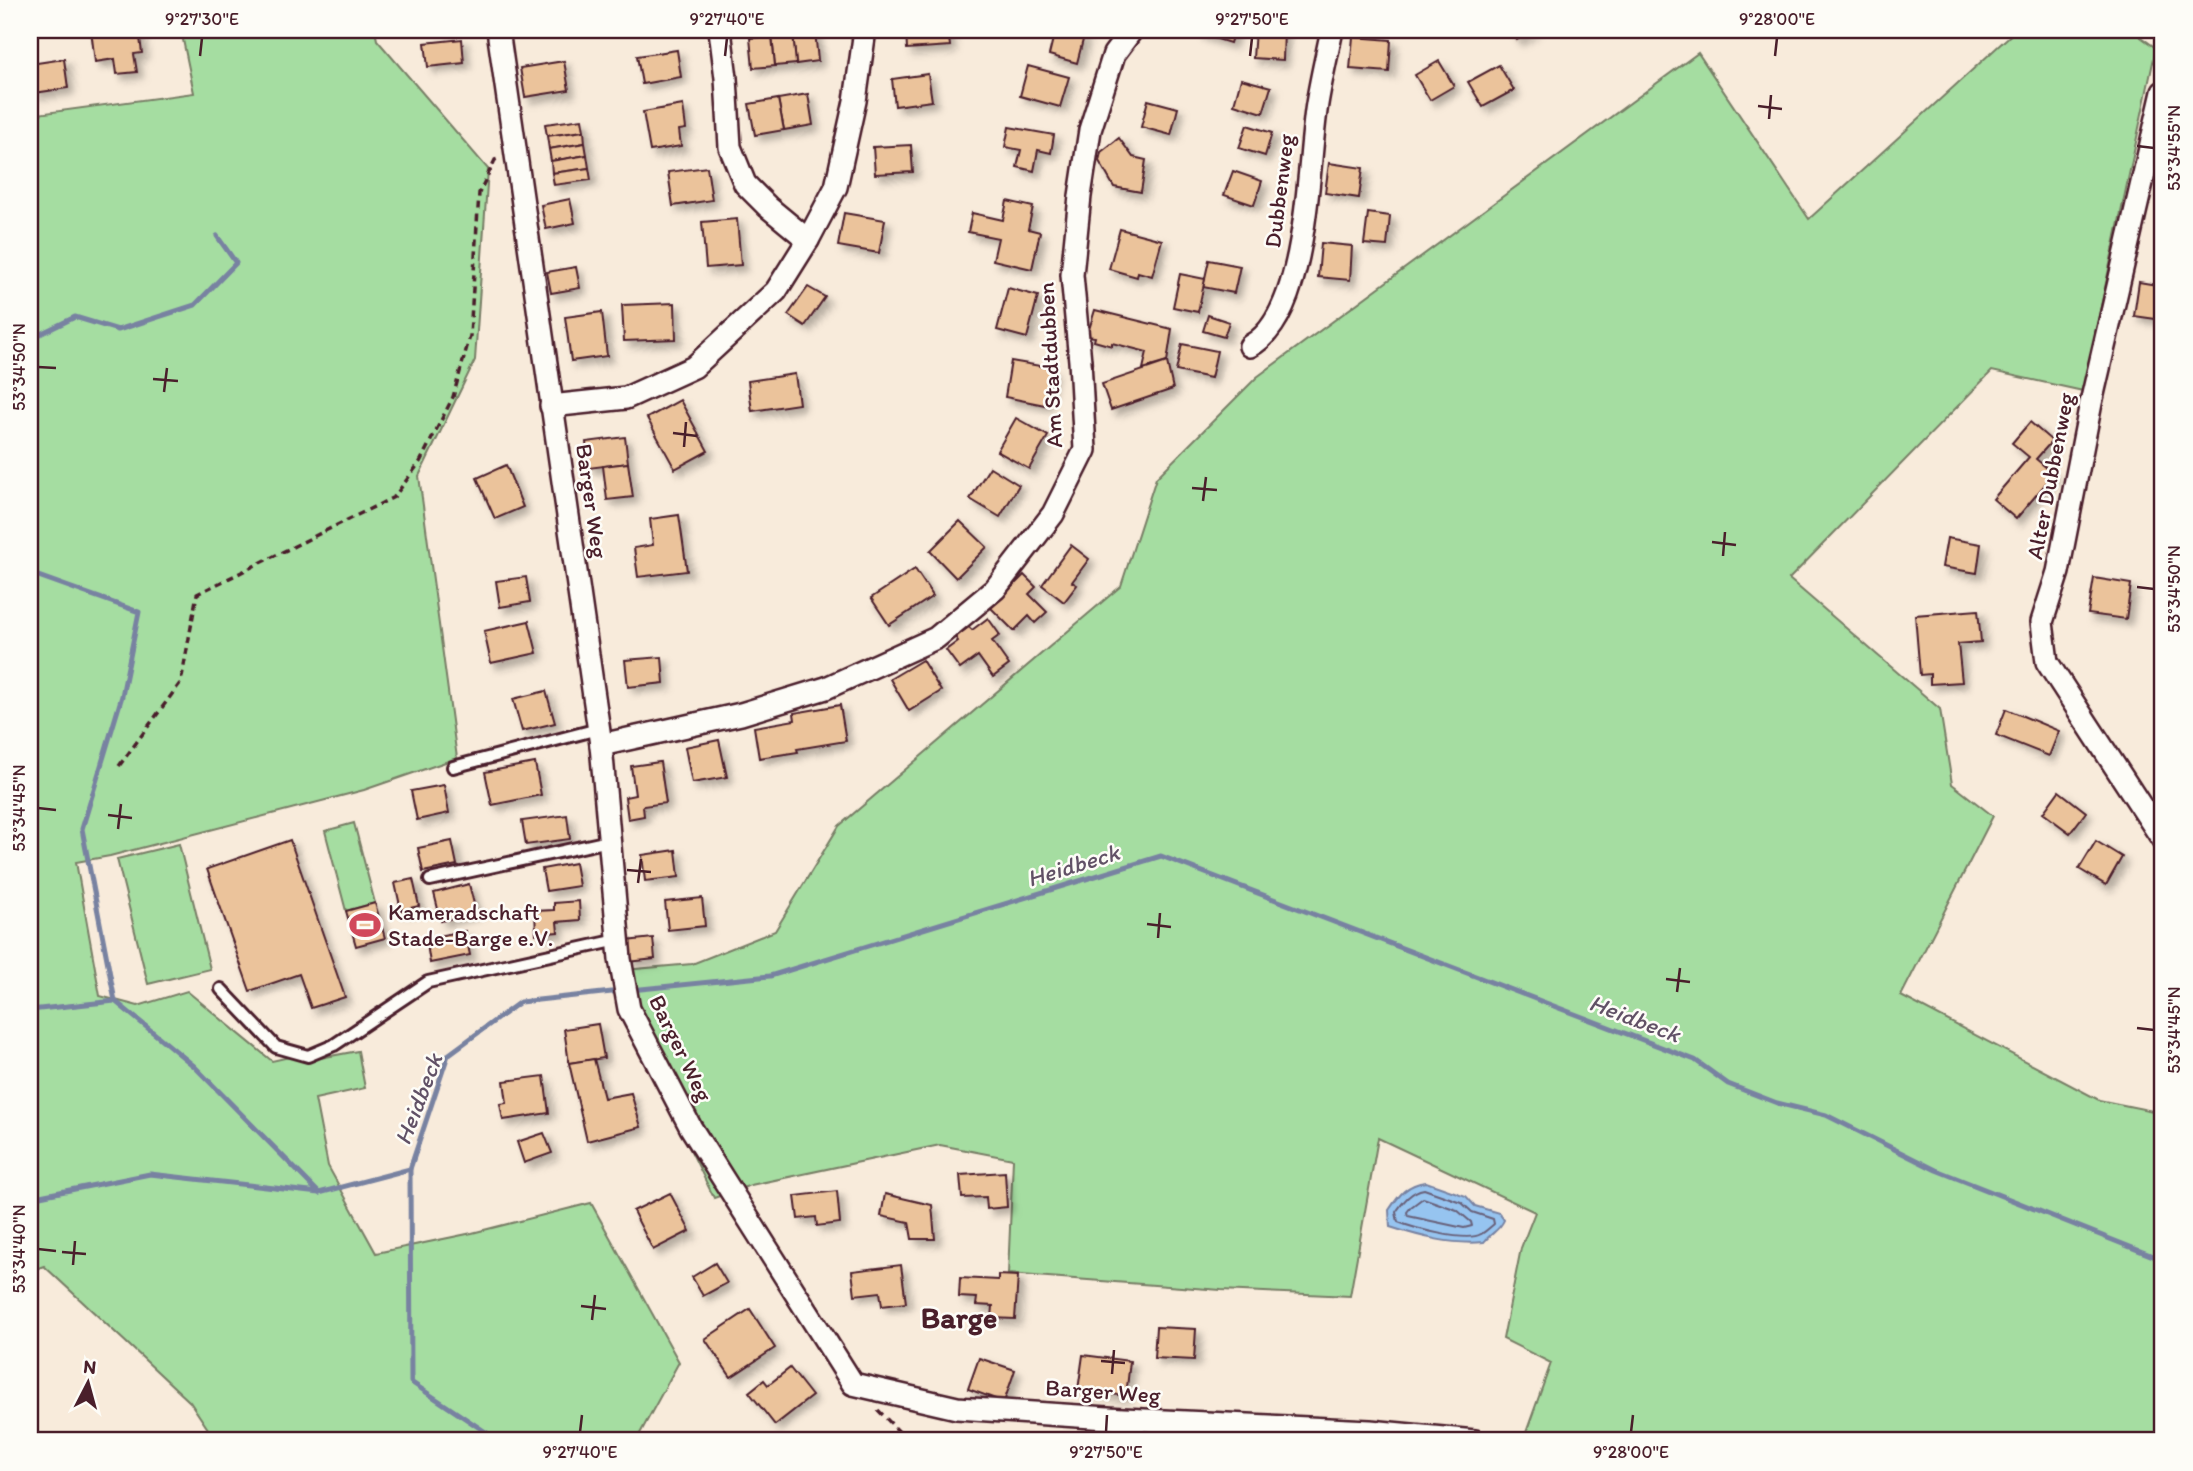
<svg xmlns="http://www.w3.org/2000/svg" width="2193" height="1471" font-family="Itim,sans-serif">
<defs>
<filter id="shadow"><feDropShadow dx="5.5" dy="5.5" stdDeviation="3.5" flood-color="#0004"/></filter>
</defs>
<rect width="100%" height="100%" fill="#f8ebdb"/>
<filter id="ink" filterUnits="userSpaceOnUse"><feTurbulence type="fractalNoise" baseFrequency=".0143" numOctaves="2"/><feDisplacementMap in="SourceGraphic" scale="14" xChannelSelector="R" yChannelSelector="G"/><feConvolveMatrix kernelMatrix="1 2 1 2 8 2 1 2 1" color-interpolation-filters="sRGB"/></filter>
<g filter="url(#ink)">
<g fill="#a5dda1" stroke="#787e66" stroke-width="2">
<polygon points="181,30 375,30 377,40 488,169 475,360 419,476 457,758 364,790 110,856 76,862 100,996 138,1006 187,991 272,1061 307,1053 309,1060 358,1051 365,1088 315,1099 328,1166 376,1253 472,1233 591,1203 679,1362 636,1441 216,1441 190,1402 44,1266 30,1271 30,115 194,93"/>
<polygon points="2016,30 2131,30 2156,48 2083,391 1992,371 1789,579 1940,709 1952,784 1993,816 1901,996 2099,1100 2163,1113 2163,1441 1523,1441 1551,1363 1503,1339 1521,1248 1535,1212 1378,1138 1350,1296 1221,1290 1008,1274 1013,1159 940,1145 751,1185 714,1198 617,1000 613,971 692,964 775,931 839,826 1121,586 1156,478 1257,377 1698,53 1809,219"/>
<polygon points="354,823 375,903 346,911 325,831"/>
<polygon points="179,844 210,969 148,984 117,859"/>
</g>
<path fill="#96c4f0" stroke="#7882a1" stroke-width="2" d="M 1426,1182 L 1466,1196 L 1475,1206 L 1499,1213 L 1504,1220 C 1500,1230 1491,1233 1484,1242 C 1452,1245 1421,1237 1390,1227 L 1389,1210 C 1399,1195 1407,1184 1426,1182 Z"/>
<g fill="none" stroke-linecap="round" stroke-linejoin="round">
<g stroke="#68617a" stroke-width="2">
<path d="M 1424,1189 L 1461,1202 L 1472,1212 L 1493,1219 L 1494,1224 C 1490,1227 1485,1232 1481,1234 C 1467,1243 1413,1228 1398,1222 L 1396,1212 C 1403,1202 1411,1191 1424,1189 Z"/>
<polygon points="1423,1198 1457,1210 1471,1222 1472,1226 1464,1228 1408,1216 1407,1212 1411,1207"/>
</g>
<g stroke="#7882a1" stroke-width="5">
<polyline points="30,339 75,317 118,330 195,305 236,263 217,236"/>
<polyline points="30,573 139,612 122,696 82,829 115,1001 194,1066 319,1193"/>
<polyline points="631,990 770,976 1161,856 1695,1060 1728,1084 1777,1103 1826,1115 1936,1170 2163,1260"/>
<polyline points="30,1010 115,1001"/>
<polyline points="410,1169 411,1382 499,1441"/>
<polyline points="30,1198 150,1174 319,1193 410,1169 448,1055 520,1002 621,991"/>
</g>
</g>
<g fill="#ebc39b" stroke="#4a1f2b" stroke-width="2" filter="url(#shadow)">
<polygon points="91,30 139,30 142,53 134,54 137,72 117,74 115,59 95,62"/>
<polygon points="906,30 948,30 950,46 907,49"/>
<polygon points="1055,30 1084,36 1077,63 1049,55"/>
<polygon points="1199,30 1234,30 1230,43 1198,33"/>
<polygon points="1255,30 1284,30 1283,60 1253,58"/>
<polygon points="1510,30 1532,30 1517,40"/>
<polygon points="815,31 818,61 796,64 793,33"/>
<polygon points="793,33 796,64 775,66 772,36"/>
<polygon points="772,36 775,66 753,68 750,38"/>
<polygon points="1353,37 1391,40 1389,72 1350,69"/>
<polygon points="462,39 464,63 428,67 425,43"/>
<polygon points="677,50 681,77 642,84 637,56"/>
<polygon points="64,59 68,88 34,93 30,64"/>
<polygon points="564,61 569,90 525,97 520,68"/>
<polygon points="1439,61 1454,86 1430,100 1415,75"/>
<polygon points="1499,65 1514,90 1483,107 1468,82"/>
<polygon points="1028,66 1069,77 1060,107 1020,96"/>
<polygon points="928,74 932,101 895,106 892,79"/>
<polygon points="1241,79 1271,87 1263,113 1234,104"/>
<polygon points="808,94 813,125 784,130 778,99"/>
<polygon points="778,99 784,130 755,135 749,104"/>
<polygon points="1148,100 1178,108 1171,135 1141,127"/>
<polygon points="683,105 686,129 679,130 681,146 650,151 643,112"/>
<polygon points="582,119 584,131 547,136 545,124"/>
<polygon points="1247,125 1272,133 1265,156 1239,148"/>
<polygon points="1009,127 1054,135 1051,153 1038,150 1034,171 1017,167 1021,150 1005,147"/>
<polygon points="584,131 585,143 549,149 547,136"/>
<polygon points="1119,138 1133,157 1146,160 1141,192 1114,187 1099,161 1101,152"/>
<polygon points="585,143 587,155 551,161 549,149"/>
<polygon points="911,145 913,172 875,174 873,147"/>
<polygon points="587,155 589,168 552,173 551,161"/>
<polygon points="1329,163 1363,168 1359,198 1325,193"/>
<polygon points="707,167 712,200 673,206 668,172"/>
<polygon points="589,168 591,180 554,185 552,173"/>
<polygon points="1233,171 1262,181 1254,205 1224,195"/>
<polygon points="570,199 575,223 546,229 541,205"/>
<polygon points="1007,201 1033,207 1028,229 1040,232 1032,269 993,260 998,238 968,232 972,213 1003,220"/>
<polygon points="844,213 885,220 879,253 838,246"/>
<polygon points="1368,213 1390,216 1387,246 1364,244"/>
<polygon points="737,219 741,265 706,268 702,222"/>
<polygon points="1120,229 1162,240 1152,276 1138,272 1137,277 1109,269"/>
<polygon points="1321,243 1352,246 1350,280 1318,277"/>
<polygon points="1209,260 1240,266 1234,293 1203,287"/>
<polygon points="576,267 580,288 551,293 547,272"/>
<polygon points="1180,274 1205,279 1198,312 1173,307"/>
<polygon points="2139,282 2163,286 2163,320 2134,316"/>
<polygon points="808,287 825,297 805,326 788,315"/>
<polygon points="1008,288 1038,296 1027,338 997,330"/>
<polygon points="675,303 676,339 624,341 622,305"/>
<polygon points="1095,310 1172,329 1167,362 1143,369 1147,352 1112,343 1112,346 1094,341 1095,337 1087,336"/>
<polygon points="602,312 607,356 571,361 565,317"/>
<polygon points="1208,315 1229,322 1224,337 1203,331"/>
<polygon points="1182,344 1217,351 1211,378 1176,371"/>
<polygon points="1011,361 1052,368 1045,405 1005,397"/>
<polygon points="1167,362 1173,389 1111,410 1102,384"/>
<polygon points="795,374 799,404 752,411 748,381"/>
<polygon points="680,400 708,451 675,469 647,418"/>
<polygon points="1016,418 1048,436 1029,469 997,451"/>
<polygon points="2030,422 2052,441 2036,459 2054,474 2016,519 1993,499 2029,457 2012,443"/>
<polygon points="625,437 628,463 589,468 586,442"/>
<polygon points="628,463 633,497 607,500 603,466"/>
<polygon points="506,465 523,507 495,519 477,478"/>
<polygon points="990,467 1019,485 1000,517 970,499"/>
<polygon points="679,515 687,571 638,577 634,548 653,545 650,519"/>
<polygon points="960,521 987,547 956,578 930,551"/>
<polygon points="1947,538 1981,544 1977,573 1942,567"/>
<polygon points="1071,545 1089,559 1072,582 1077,585 1064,602 1042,585"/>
<polygon points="915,569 933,596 889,625 871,598"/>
<polygon points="1024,575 1036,587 1029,594 1047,612 1035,623 1029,616 1014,631 991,608"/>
<polygon points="526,577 530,602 500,607 496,581"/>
<polygon points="2094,578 2131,584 2126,619 2088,614"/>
<polygon points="1978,610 1981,642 1958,644 1962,682 1930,684 1930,674 1920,675 1915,615"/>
<polygon points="988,618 1000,635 992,641 1009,665 993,677 978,656 960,669 946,650 958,641 955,637 969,627 972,630"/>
<polygon points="529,621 537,653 491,663 484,631"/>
<polygon points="662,657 664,683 628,687 625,660"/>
<polygon points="922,660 941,691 909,711 890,679"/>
<polygon points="546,691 555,723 522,731 513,699"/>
<polygon points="840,705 846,741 797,749 798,752 759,758 754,727 795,720 794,713"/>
<polygon points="2006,709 2059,731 2049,756 1996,735"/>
<polygon points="719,740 727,777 692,783 685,747"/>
<polygon points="660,762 666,803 643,806 644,816 628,819 625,797 635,795 631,766"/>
<polygon points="535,763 541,795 492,805 485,772"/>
<polygon points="444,785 449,813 417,820 411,791"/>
<polygon points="2059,791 2086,812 2070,833 2043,813"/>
<polygon points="567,815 570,839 526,845 522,821"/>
<polygon points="290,840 345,997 311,1008 299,974 250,991 207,869"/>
<polygon points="452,841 457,865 423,872 418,848"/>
<polygon points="2096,841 2122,857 2106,885 2079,869"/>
<polygon points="676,850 679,877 645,881 642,855"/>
<polygon points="575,863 579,886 546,891 542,869"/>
<polygon points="413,879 419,906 401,910 395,883"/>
<polygon points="469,884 476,912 441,921 434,893"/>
<polygon points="702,898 705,926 668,930 665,902"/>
<polygon points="579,901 580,920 557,922 558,932 536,934 535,911 554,910 554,903"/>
<polygon points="375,903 385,938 356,946 346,911"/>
<polygon points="465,931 470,955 430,963 426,938"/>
<polygon points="653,938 655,959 628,962 626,941"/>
<polygon points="598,1024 604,1058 569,1063 564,1029"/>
<polygon points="594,1059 604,1098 631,1093 641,1127 587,1141 569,1063"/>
<polygon points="544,1076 549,1113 503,1120 500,1104 507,1103 504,1081"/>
<polygon points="544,1133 552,1153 524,1163 517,1142"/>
<polygon points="1005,1172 1007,1207 987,1209 986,1197 962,1198 960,1175"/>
<polygon points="837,1191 840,1223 817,1226 816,1217 798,1219 795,1196"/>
<polygon points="670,1193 690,1231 653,1250 633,1211"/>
<polygon points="885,1194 932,1205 935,1239 912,1239 909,1222 881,1216"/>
<polygon points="715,1263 727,1283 703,1296 692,1277"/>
<polygon points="901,1265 906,1303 882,1306 880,1292 855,1295 852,1271"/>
<polygon points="998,1275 1018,1276 1015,1319 992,1318 993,1306 976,1305 977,1298 959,1297 960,1278 998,1280"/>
<polygon points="750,1309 775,1348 731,1377 705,1339"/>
<polygon points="1156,1327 1196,1329 1194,1360 1154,1358"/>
<polygon points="1083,1355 1130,1361 1126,1396 1078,1390"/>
<polygon points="979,1358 1015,1370 1004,1402 968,1389"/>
<polygon points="790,1368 812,1396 775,1425 749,1392 764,1380 768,1385"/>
</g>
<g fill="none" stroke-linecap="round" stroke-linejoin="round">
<g stroke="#4a1f2b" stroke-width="16">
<g id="lane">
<polyline points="453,767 598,729"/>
<polyline points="430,880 609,841"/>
<polyline points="221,989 276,1047 308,1056 334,1045 428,982 618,940"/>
</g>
</g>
<g stroke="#4a1f2b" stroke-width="26">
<g id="street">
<polyline points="498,30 601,745 620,959 629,1009 691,1128 853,1384 957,1408 1123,1419 1370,1431 1475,1441"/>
<polyline points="720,30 726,78 730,147 745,184 768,207 808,240"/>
<polyline points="2163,92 2091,403 2058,572 2042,622 2047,662 2163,840"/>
<path d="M 1250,346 C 1309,315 1307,164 1317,104 C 1321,79 1327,54 1332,30"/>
<polyline points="551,406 626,398 694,367 776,291 808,240 836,187 855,101 865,30"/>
<polyline points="601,745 741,714 826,688 936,638 995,589 1053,514 1085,450 1080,361 1072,275 1080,196 1090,130 1114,54 1132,30"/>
</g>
</g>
<g stroke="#4a1f2b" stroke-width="3.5" stroke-dasharray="7 5" stroke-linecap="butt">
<polyline points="119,766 181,682 197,594 394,497 420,462 453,397 470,336 479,193 495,160 498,159"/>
<polyline points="878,1410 908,1441"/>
</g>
<use href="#lane" stroke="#fdfcf7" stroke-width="10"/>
<use href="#street" stroke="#fdfcf7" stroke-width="21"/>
</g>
</g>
<path fill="none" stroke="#4a1f2b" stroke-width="2.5" d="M 200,56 L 202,38M 725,56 L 727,38M 1250,56 L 1252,38M 1775,56 L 1777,38M 1758,106 L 1782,109M 1769,119 L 1771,95M 2137,146 L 2154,148M 38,367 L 56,368M 153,379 L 178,381M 164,392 L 167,368M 673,433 L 697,436M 684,447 L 686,422M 1192,488 L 1217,490M 1203,501 L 1206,477M 1712,542 L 1736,545M 1723,556 L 1725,532M 2137,587 L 2154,589M 38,808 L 56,810M 108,815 L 132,818M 118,829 L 121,804M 627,870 L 651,872M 638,883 L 641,859M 1147,924 L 1171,927M 1158,938 L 1160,913M 1666,979 L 1690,982M 1677,992 L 1680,968M 2137,1028 L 2154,1030M 38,1249 L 56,1251M 62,1252 L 86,1254M 73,1265 L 75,1241M 581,1306 L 606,1309M 592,1320 L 595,1295M 1101,1361 L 1125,1363M 1112,1374 L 1114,1350M 580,1432 L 582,1415M 1106,1432 L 1107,1415M 1631,1432 L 1633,1415"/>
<defs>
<g id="stadium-bare" transform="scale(2.415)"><path d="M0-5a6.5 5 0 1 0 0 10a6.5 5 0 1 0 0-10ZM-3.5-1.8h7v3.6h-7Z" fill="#d1495b" stroke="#fdfcf7" stroke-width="2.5" paint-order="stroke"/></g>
</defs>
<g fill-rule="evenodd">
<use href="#stadium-bare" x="365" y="925"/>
</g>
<g text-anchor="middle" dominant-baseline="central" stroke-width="5" stroke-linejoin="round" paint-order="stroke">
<g font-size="23" fill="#4a1f2b" stroke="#fdfcf7">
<text transform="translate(1279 191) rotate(-83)">Dubbenweg</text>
<text transform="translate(1050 365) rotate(-93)">Am Stadtdubben</text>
<text transform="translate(2050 476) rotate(-79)">Alter Dubbenweg</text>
<text transform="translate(592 501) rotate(82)">Barger Weg</text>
<text transform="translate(681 1048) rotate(64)">Barger Weg</text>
<text transform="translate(1103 1391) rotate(4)">Barger Weg</text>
</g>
<g font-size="23" fill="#4a1f2b" stroke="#fdfcf7" text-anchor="start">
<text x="388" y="912">Kameradschaft<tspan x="388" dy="26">Stade-Barge e.V.</tspan></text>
</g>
<g font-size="24" font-style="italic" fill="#615166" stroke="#fdfcf7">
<text transform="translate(1073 865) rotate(-17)">Heidbeck</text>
<text transform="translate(1635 1018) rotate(21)">Heidbeck</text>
<text transform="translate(418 1099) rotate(-69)">Heidbeck</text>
</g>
<g font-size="30" font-weight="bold" fill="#4a1f2b" stroke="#fdfcf7">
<text x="959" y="1317">Barge</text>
</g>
</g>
<rect width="2193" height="1471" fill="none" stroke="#fdfcf7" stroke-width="77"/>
<g transform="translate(88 1383) rotate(6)" stroke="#fdfcf7" stroke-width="5" paint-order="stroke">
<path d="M0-5L12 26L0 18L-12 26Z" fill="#4a1f2b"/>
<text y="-10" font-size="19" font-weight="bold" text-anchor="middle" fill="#4a1f2b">N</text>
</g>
<rect x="38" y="38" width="2116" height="1394" fill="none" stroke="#4a1f2b" stroke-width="2.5"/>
<g font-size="18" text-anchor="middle" fill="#4a1f2b">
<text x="202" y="25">9°27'30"E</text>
<text x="727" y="25">9°27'40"E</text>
<text x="1252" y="25">9°27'50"E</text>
<text x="1777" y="25">9°28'00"E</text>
<text transform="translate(2174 148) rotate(-90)" y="6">53°34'55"N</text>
<text transform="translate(19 367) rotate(-90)" y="6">53°34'50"N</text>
<text transform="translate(2174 589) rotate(-90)" y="6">53°34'50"N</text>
<text transform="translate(19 808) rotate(-90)" y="6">53°34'45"N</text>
<text transform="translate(2174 1030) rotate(-90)" y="6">53°34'45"N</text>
<text transform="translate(19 1249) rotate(-90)" y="6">53°34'40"N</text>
<text x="580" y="1458">9°27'40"E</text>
<text x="1106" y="1458">9°27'50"E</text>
<text x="1631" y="1458">9°28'00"E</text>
</g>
</svg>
